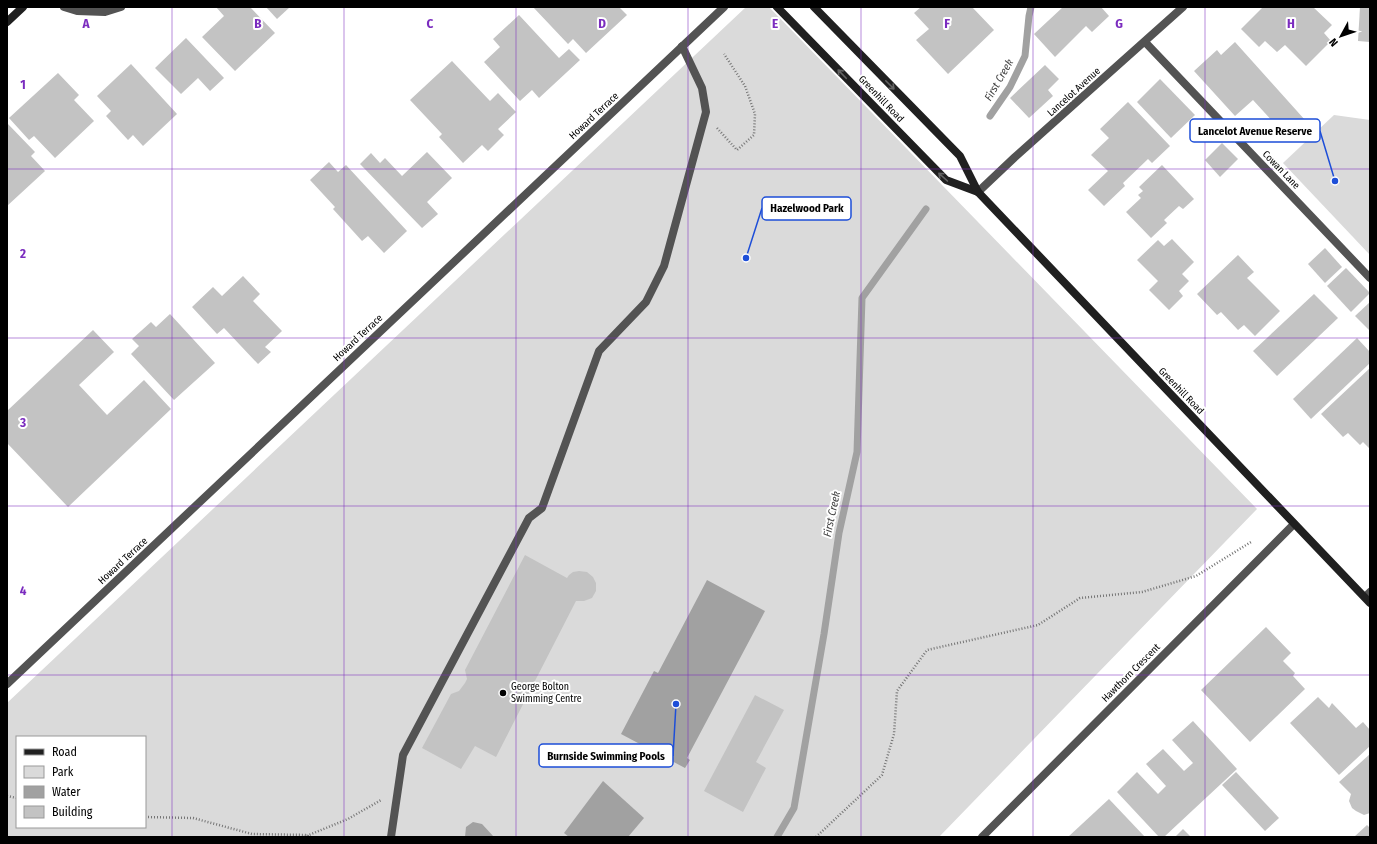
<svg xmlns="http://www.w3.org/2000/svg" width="1377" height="844" font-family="'Fira Sans Condensed',sans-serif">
<rect width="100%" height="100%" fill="#fff"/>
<g fill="#dadada" fill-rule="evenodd">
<path d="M 746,7 L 769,7 L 1257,509 L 939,837 L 7,837 L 7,703 ZM 17,737 L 145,737 L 145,827 L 17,827 Z"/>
<polygon points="1334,115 1370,120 1370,255 1283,163"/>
</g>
<g fill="#a1a1a1">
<polygon points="707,580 765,611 687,758 690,760 685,768 621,734 654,671 658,673"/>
<polygon points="603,781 644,818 628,837 569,837 564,833"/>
<polygon points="473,822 482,824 494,837 465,837 466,827"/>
</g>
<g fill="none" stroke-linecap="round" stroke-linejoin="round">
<g stroke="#a1a1a1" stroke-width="7">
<polyline points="990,116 1010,87 1025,56 1029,16 1031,7"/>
<polyline points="777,837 794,808 824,634 839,533 857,452 862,298 926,209"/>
</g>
</g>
<g fill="#c3c3c3">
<polygon points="216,7 250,7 275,33 235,71 202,37 224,16"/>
<polygon points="266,7 290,7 277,19"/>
<polygon points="533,7 619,7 627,15 586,53 573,39 568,44"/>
<polygon points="921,7 972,7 994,30 948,74 916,40 929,29 914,13"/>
<polygon points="1063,7 1101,7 1109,16 1092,32 1086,26 1055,57 1034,34"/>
<polygon points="1263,7 1313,7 1332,25 1324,33 1331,41 1306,66 1285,45 1277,52 1265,41 1259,47 1241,29"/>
<polygon points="1360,7 1370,7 1370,42 1358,41"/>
<polygon points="519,15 559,58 569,49 580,60 539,98 532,90 520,101 484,62 500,47 493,39"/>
<polygon points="186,38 224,78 210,91 198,78 181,94 155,68"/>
<polygon points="1235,42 1305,120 1287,137 1253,100 1235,116 1194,71 1217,50 1221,55"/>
<polygon points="452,61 490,101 498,93 516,112 498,129 504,135 488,151 482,145 463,163 439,137 442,134 410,100"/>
<polygon points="131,64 177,114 143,146 133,135 128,140 106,116 111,111 97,96"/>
<polygon points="1045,65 1059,79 1048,90 1053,96 1029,118 1010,98"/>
<polygon points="58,73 79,95 74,100 94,121 55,158 34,136 29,140 9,118"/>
<polygon points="1160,79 1195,115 1171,138 1137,102"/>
<polygon points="1128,102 1170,146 1152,163 1148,159 1123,183 1125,186 1104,206 1088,190 1108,171 1091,155 1109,138 1100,129"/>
<polygon points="7,123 35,152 31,156 45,171 7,206"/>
<polygon points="1222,143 1238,159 1220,177 1205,160"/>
<polygon points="427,152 452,178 427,202 438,214 422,228 360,164 371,153 380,163 385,158 402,176"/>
<polygon points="329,162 338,172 346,165 407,231 384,253 368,236 362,241 333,209 335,207 310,180"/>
<polygon points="1162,165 1194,199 1183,209 1179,206 1164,220 1167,223 1151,238 1126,212 1141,198 1138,195 1143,191 1139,187"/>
<polygon points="1172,239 1194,262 1182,274 1189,281 1179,291 1183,296 1169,310 1149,290 1158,281 1137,260 1158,240 1164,246"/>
<polygon points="1325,248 1342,267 1325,283 1308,264"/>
<polygon points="1238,255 1254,272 1247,278 1280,311 1255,336 1244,325 1238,330 1221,312 1217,315 1197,294"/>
<polygon points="1346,268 1370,293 1351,312 1327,286"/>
<polygon points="243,276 260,294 253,301 282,331 265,347 271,352 258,364 224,328 217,334 192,307 213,287 222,296"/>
<polygon points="1314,294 1338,318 1277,376 1253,351"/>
<polygon points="1370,302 1370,331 1355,316"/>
<polygon points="170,314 215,363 174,400 131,354 139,346 132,339 151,322 156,327"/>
<polygon points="93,330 114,352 79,385 107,415 144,380 171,409 68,507 7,443 7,411"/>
<polygon points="1357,338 1370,352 1370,363 1311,419 1293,399"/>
<polygon points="1370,368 1370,449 1363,442 1360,445 1348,433 1343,437 1321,414"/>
<polygon points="525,555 567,578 569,575 573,572 579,571 587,572 593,577 596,583 596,591 592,598 584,601 576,601 496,757 475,746 461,769 422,748 451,694 459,691 465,683 467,679 465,670"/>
<polygon points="1266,627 1291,653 1283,661 1295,673 1293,676 1305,689 1250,742 1201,690"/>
<polygon points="755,695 784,710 756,762 766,768 743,812 704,791"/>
<polygon points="1318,697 1329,708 1332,703 1356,728 1363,722 1370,730 1370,746 1339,775 1290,723"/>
<polygon points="1193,721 1237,769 1164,837 1159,837 1117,792 1137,772 1158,794 1166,786 1146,764 1163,749 1184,771 1193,763 1172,740"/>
<polygon points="1370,754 1370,813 1364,815 1356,811 1352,808 1349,801 1351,794 1339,782"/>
<polygon points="1236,772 1279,818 1265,831 1222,785"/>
<polygon points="1109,799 1145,837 1068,837"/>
<polygon points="1367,825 1370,828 1370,837 1354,837"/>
<polygon points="1183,829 1191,837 1175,837"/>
</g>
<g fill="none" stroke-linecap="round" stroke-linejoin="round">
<g stroke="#757575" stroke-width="2.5" stroke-dasharray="1 2" stroke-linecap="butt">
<polyline points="717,128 737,150 754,135 755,114 745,86 724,54"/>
<polyline points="7,796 17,798"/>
<polyline points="145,817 193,818 252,834 307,835 309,837"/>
<polyline points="304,837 348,819 381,800"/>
<polyline points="816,837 882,775 894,734 897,691 927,650 1038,625 1080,598 1142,592 1196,576 1251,542"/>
</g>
<g stroke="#535353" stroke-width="8">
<polyline points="1145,42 1370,278"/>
<polyline points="391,837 403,755 529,518 542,508 599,351 646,302 664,266 706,112 702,88 682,46"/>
</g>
<g stroke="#535353" stroke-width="8">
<polyline points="64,7 77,11 105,12 121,7"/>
<polyline points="978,192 1015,157 1183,7"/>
<polyline points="1365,597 1370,592"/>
<polyline points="7,684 724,7"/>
<polyline points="982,837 1294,524"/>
</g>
<g stroke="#202020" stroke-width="8">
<polyline points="777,7 946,180 978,192"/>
<polyline points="814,7 960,156 978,192 1370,603"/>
<polyline points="7,22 23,7"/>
</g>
</g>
<defs><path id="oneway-shaft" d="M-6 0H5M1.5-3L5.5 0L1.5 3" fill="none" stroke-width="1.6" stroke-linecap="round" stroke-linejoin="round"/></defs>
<g stroke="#636363">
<use href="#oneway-shaft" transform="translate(842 74) rotate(-134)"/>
<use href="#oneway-shaft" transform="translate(890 85) rotate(45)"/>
<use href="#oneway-shaft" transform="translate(943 177) rotate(-138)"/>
</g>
<path fill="none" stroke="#7b2cbf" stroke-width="1" stroke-opacity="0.55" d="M 172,7 L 172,837M 344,7 L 344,837M 516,7 L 516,837M 688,7 L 688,837M 861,7 L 861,837M 1033,7 L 1033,837M 1205,7 L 1205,837M 7,169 L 1370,169M 7,338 L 1370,338M 7,506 L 1370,506M 7,675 L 1370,675"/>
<circle fill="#000" stroke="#fff" stroke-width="1.5" cx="503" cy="693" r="4"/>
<g text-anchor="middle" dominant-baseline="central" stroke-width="4" stroke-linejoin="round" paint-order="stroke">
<g font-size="10" fill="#000" stroke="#fff">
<text transform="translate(1074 92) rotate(-42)">Lancelot Avenue</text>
<text transform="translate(881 99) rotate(46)">Greenhill Road</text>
<text transform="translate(594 116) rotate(-43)">Howard Terrace</text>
<text transform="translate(1281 170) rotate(46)">Cowan Lane</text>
<text transform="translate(358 338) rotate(-43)">Howard Terrace</text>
<text transform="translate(1181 391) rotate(46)">Greenhill Road</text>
<text transform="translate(123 561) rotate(-43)">Howard Terrace</text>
<text transform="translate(1131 673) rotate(-45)">Hawthorn Crescent</text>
</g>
<g font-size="10" fill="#000" stroke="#fff" text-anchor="start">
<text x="511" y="687">George Bolton<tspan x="511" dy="12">Swimming Centre</tspan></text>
</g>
<g font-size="11" font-style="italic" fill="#424242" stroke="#fff">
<text transform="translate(999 80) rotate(-60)">First Creek</text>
<text transform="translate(832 514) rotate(-78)">First Creek</text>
</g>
</g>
<g font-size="13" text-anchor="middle" font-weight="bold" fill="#7b2cbf" stroke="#fff" stroke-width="4" stroke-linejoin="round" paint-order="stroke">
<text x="86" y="28">A</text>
<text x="258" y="28">B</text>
<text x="430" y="28">C</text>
<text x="602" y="28">D</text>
<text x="775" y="28">E</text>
<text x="947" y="28">F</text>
<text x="1119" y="28">G</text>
<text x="1291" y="28">H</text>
<text x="23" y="89">1</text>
<text x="23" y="258">2</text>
<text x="23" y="427">3</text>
<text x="23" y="595">4</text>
</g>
<path fill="none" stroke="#1d4ed8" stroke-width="1.5" d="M1335 181L1320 131M746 258L762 208M676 704L673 756"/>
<g fill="#1d4ed8" stroke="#fff" stroke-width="1.5">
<circle cx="1335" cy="181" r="4"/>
<circle cx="746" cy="258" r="4"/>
<circle cx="676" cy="704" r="4"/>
</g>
<g fill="#fff" stroke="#1d4ed8" stroke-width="1.5">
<rect x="1190" y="119" width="130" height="23" rx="4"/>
<rect x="762" y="197" width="89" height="23" rx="4"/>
<rect x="539" y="744" width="134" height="23" rx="4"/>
</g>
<g font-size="11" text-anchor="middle" font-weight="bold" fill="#000">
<text x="1255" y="135">Lancelot Avenue Reserve</text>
<text x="807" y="212">Hazelwood Park</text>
<text x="606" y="760">Burnside Swimming Pools</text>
</g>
<rect width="1377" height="844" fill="none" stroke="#000000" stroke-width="16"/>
<rect x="16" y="736" width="130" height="92" fill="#ffffff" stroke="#999999"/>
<rect x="24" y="749" width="20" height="6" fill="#202020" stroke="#999999"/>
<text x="52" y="756" font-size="12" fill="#000000">Road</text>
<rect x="24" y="766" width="20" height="12" fill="#dadada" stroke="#999999"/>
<text x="52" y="776" font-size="12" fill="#000000">Park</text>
<rect x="24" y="786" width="20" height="12" fill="#a1a1a1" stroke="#999999"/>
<text x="52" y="796" font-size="12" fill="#000000">Water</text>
<rect x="24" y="806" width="20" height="12" fill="#c3c3c3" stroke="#999999"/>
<text x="52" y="816" font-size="12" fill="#000000">Building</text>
<g transform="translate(1341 36) rotate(230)" stroke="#ffffff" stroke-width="3" paint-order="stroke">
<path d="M0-3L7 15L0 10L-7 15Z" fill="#000000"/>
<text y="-6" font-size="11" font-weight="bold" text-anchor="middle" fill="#000000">N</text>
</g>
</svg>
